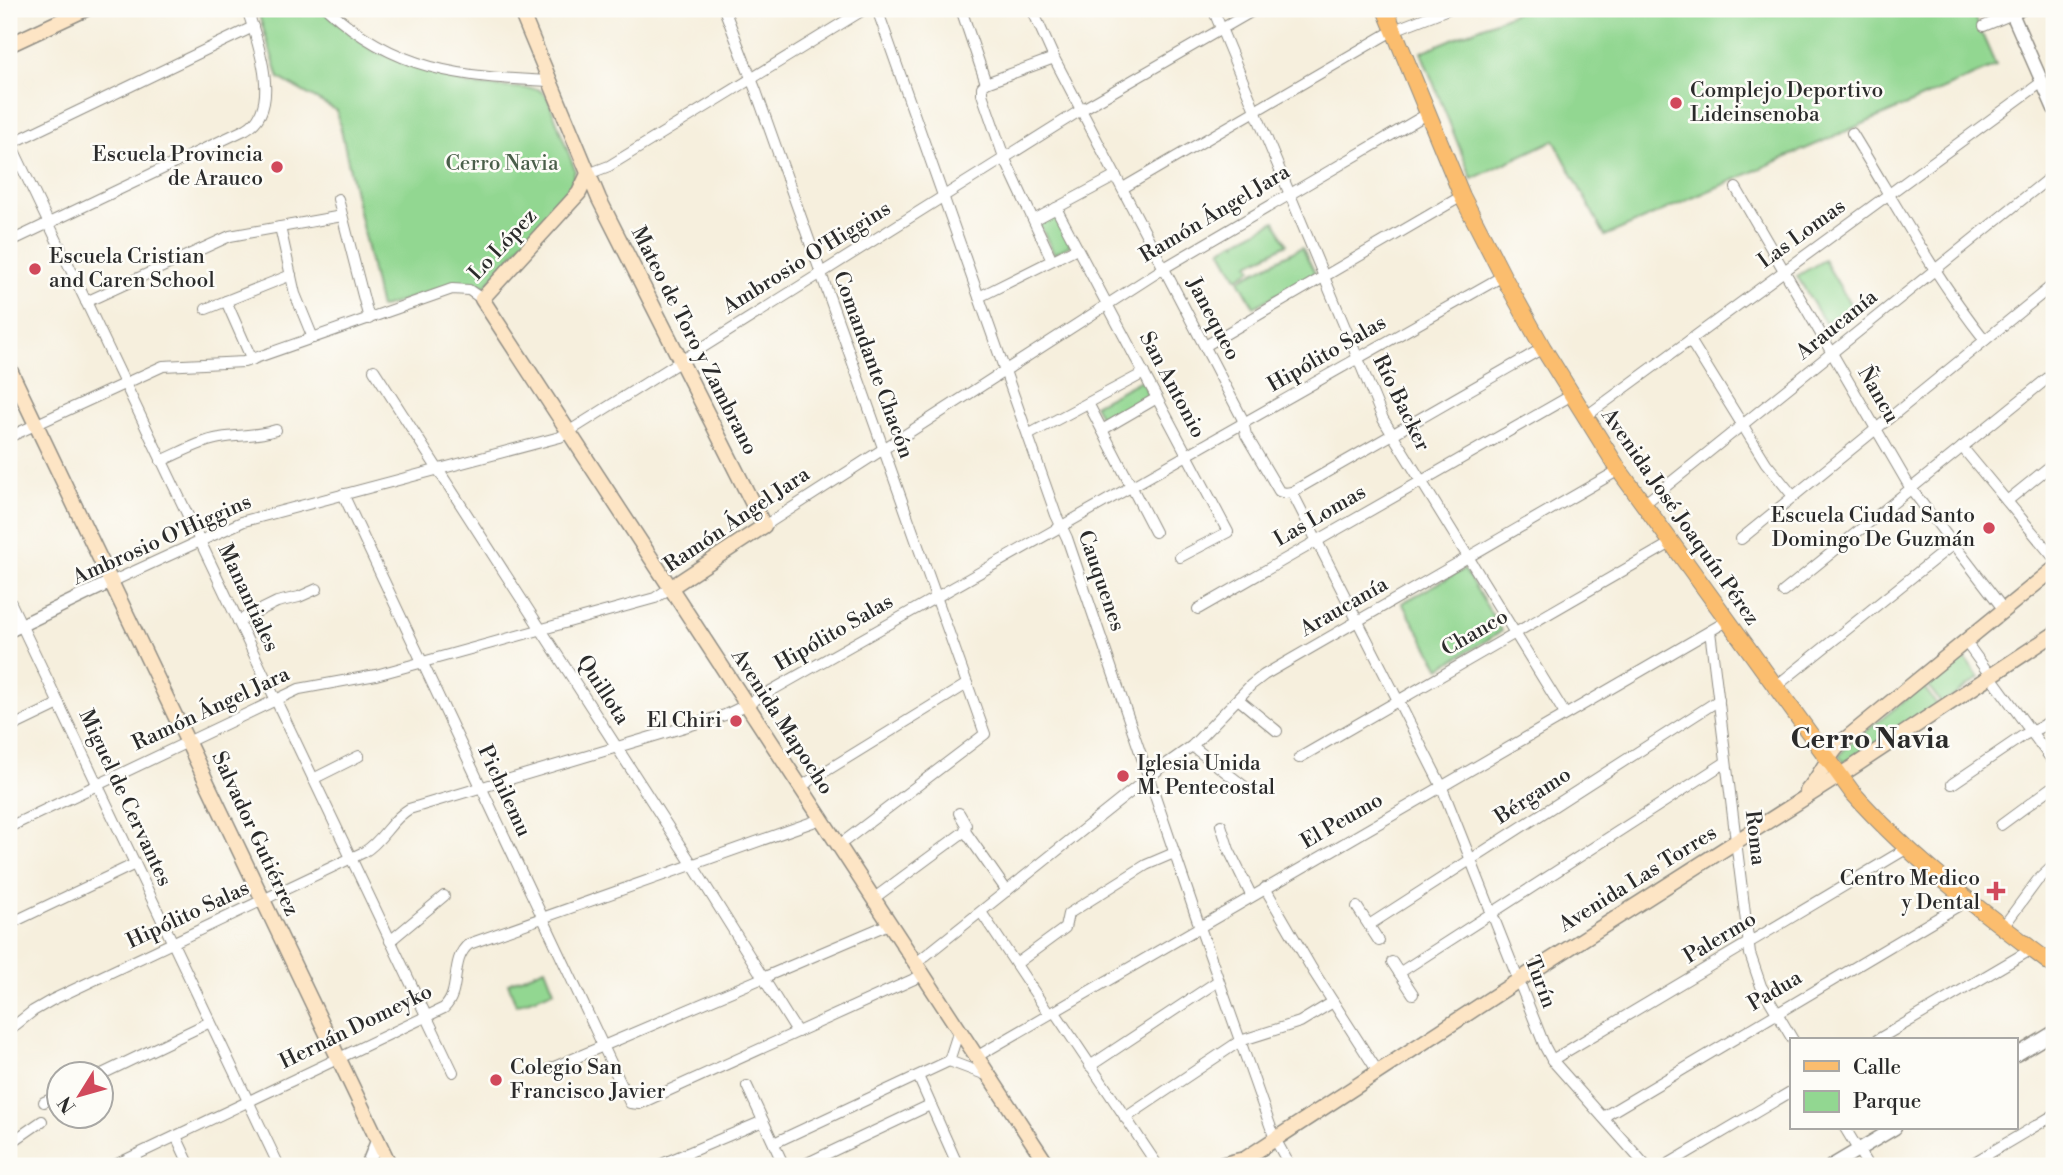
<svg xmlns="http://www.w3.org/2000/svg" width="2063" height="1175" font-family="'Libre Bodoni',serif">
<rect width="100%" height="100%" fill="#fdfcf7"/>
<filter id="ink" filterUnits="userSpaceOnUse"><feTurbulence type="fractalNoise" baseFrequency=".0143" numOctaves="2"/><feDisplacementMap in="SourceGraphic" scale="14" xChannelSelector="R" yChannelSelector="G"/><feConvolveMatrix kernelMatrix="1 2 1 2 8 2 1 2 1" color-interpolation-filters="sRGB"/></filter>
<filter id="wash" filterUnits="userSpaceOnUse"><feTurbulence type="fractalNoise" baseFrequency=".00686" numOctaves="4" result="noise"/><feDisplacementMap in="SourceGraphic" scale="28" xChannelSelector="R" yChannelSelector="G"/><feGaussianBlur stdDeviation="1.57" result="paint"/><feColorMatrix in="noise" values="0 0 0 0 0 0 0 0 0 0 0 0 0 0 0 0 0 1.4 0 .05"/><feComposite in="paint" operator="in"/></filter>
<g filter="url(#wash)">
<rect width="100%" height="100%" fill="#f6efdd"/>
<g fill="#92d791" stroke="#5e815e" stroke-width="2">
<polygon points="257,9 320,9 372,50 470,85 538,89 547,96 575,170 571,186 486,286 454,284 380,308 337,111 279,78"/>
<polygon points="1524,9 1971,9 1996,66 1605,236 1554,140 1472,179 1421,52"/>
<polygon points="1054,212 1071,245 1054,254 1038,221"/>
<polygon points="1275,221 1287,244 1249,264 1252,269 1237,278 1221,249 1236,241 1238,244 1237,241"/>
<polygon points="1302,247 1315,273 1254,307 1239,280"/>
<polygon points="1824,260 1852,307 1825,323 1797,276"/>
<polygon points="1141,380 1150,397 1103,422 1094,405"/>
<polygon points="1464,569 1502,631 1440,668 1402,603"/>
<polygon points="1965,658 1979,678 1942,704 1927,684"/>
<polygon points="1923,686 1939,707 1851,764 1843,761 1839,756 1846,747"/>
<polygon points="545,968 554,991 516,1005 508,983"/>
</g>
</g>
<g filter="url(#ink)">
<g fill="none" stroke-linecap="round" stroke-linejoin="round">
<g stroke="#908d84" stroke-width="12">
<g id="minor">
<path d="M 328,9 C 395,71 461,77 549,81"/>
<polyline points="724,9 756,91 985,734 838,846"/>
<polyline points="877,9 1056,515 1067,538 1196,916 1266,1114 1275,1139 1290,1166"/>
<polyline points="961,9 986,83"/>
<polyline points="1032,9 1054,58 1242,418 1246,435 1279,491 1285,493 1292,492 1543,348"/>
<polyline points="1213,9 1383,419 1565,714"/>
<polyline points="1984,26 2025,9"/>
<polyline points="986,83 982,87 982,94 1004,157 1052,260"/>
<polyline points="986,83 1054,58"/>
<path d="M 1852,133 C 1895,203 1934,276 1985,340"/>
<polyline points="9,140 453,1072"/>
<polyline points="10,144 253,27"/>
<polyline points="588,174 609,166 865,9"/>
<polyline points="1123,188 1394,30 1448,9"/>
<polyline points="1736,188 1911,489 2004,610"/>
<polyline points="338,199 369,319"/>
<polyline points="1056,208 1228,532 1180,557"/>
<polyline points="1034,220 1116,176"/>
<polyline points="280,227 295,294 313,338"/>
<path d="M 9,242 L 246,129 C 283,109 257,40 247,9"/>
<polyline points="979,297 1077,248"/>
<polyline points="226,301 252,360"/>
<polyline points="86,302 230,236 342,216"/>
<polyline points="206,309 291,275"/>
<polyline points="1690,340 1766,463 1793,496"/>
<polyline points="1205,346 1462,196"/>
<polyline points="374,370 692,864 797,1032"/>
<polyline points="1088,403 1155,532"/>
<polyline points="1585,417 2042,82"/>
<polyline points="1102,430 1157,398"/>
<polyline points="1028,435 1144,373"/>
<polyline points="9,437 163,366 244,362 452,289 469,290 482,299"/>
<polyline points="1962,447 2054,558"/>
<path d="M 161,461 C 180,453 200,441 220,438 C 241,434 254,437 276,430"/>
<polyline points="1292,492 1441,785 1545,1047 1552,1060 1646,1166"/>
<polyline points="343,494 630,1103 639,1104 923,975"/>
<polyline points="2007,501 2054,463"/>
<polyline points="1644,504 2054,174"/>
<polyline points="764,526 1164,268 1427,114"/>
<polyline points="1741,539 2054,284"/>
<polyline points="111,582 244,521 560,437 1081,110 1256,9"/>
<polyline points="1783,592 2054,373"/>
<polyline points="9,599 279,1166"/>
<polyline points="1198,609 1572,395"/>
<polyline points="238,621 277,602 299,597 317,589"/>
<polyline points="1710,631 1750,954 1761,986 1793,1040"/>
<polyline points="1965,641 2054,763"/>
<polyline points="1775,687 1952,545"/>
<polyline points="1238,699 1277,731"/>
<polyline points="9,728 59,704"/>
<polyline points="1192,746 1245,787"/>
<polyline points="1299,758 1671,543"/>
<polyline points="313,779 359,756"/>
<polyline points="1952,784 2024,735 2041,727 2054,718"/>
<polyline points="800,787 967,684"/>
<polyline points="959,813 966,825 965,831 1007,891"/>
<polyline points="1221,825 1229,850 1251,895"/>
<polyline points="2001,825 2054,786"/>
<polyline points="9,827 299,689 376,675 655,598 670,588"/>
<polyline points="1265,888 1312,969 1378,1072"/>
<polyline points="873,899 965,831"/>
<polyline points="1357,907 1379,941"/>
<polyline points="981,912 1049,1014"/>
<polyline points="9,924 135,864"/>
<polyline points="1369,925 1719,700"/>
<polyline points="2003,927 2037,881 2054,865"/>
<polyline points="390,941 444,896"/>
<polyline points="1392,962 1413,994"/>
<polyline points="915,964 1158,770 1192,746 1251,685 1264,675 1619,470"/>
<polyline points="1016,964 1065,928 1068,914 1146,865 1174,853"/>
<polyline points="1399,973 1726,762"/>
<polyline points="1054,1011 1158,1166"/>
<path d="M 9,1030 L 33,1011 L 52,1000 L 364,852 C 383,841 390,820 409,809 L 725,715 L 746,705 L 1503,276"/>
<polyline points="1877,1040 2032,949"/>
<polyline points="976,1057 1727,621"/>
<polyline points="1552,1060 1906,849"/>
<polyline points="949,1061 989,1076"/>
<polyline points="1090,1066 1218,981"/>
<polyline points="547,1070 889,924"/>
<polyline points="102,1074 210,1022"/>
<polyline points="918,1076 958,1166"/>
<polyline points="747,1086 784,1166"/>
<polyline points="44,1102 60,1095"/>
<polyline points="1603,1117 1968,900"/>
<polyline points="1125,1118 1240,1041 1300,1022 1333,1002"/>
<polyline points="1845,1128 1868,1166"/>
<polyline points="176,1136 190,1166"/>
<polyline points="774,1143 949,1061 959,1030"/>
<polyline points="9,1144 42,1121"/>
<path d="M 113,1166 L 444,1008 C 462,991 449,960 469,944 L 821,819"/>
<polyline points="657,1166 763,1121"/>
<polyline points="801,1166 930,1105"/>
<polyline points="1665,1166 1792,1091"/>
<polyline points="1968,1166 2054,1115"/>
</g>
</g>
<g stroke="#908d84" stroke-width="15">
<g id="tertiary">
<polyline points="2010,9 2054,109"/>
<polyline points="9,631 111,582"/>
<polyline points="2016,1055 2054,1032"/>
<polyline points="367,1166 377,1141"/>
<polyline points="1831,1166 1895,1128"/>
</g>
</g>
<g stroke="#908d84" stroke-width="17">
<g id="secondary">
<polyline points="520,9 599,199 764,526 670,588"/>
<polyline points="9,45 86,9"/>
<polyline points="588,174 579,193 482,299 1048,1166"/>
<polyline points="9,368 390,1166"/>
<path d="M 1807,791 C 1821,776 1827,756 1842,742 L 2054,569"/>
<polyline points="1216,1166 1240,1160"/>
<polyline points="1234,1166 1519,980 1853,767 2054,634"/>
</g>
</g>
<g stroke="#908d84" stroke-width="18">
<path id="primary" d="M 1385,9 L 1462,196 L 1503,276 L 1543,348 L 1619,470 L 1852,792 C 1912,860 1983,912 2054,966"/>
</g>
<use href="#minor" stroke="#fff" stroke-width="10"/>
<use href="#tertiary" stroke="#fff" stroke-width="12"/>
<use href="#secondary" stroke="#fde5c5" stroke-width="14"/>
<use href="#primary" stroke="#fbbd6e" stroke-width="16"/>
</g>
</g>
<g fill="#d1495b" stroke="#fdfcf7" stroke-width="2.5">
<circle cx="1676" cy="103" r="7"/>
<circle cx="277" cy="167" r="7"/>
<circle cx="35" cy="269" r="7"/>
<circle cx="1989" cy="528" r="7"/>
<circle cx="736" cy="721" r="7"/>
<circle cx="1123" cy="776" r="7"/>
<path d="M1992.5 880.5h7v7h7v7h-7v7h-7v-7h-7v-7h7z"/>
<circle cx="496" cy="1080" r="7"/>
</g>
<g text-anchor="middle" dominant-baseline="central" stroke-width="5" stroke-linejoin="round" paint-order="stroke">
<g font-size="21" fill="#2b2b2b" stroke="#fdfcf7" text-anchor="start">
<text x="1690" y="91">Complejo Deportivo<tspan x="1690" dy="24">Lideinsenoba</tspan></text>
<text x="263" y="155" text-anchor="end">Escuela Provincia<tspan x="263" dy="24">de Arauco</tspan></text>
<text x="49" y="257">Escuela Cristian<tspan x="49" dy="24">and Caren School</tspan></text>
<text x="1975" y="516" text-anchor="end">Escuela Ciudad Santo<tspan x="1975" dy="24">Domingo De Guzmán</tspan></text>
<text x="722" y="721" text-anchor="end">El Chiri</text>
<text x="1137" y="764">Iglesia Unida<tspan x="1137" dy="24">M. Pentecostal</tspan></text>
<text x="1980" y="879" text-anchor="end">Centro Medico<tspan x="1980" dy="24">y Dental</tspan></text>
<text x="510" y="1068">Colegio San<tspan x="510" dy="24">Francisco Javier</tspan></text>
</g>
<g font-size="21" fill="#4a5f4a" stroke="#fdfcf7">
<text x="502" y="164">Cerro Navia</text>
</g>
<g font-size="21" fill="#2b2b2b" stroke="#fdfcf7">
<text transform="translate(1215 214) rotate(-31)">Ramón Ángel Jara</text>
<text transform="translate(1802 234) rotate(-36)">Las Lomas</text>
<text transform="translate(503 245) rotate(-47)">Lo López</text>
<text transform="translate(807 258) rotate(-32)">Ambrosio O'Higgins</text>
<text transform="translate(1213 319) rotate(62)">Janequeo</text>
<text transform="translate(1837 325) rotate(-39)">Araucanía</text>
<text transform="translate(694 341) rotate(63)">Mateo de Toro y Zambrano</text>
<text transform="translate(1327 354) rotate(-30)">Hipólito Salas</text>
<text transform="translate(873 365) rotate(70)">Comandante Chacón</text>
<text transform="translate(1172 385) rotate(62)">San Antonio</text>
<text transform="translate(1878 395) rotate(60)">Ñancu</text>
<text transform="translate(1401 403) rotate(64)">Río Backer</text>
<text transform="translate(1320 516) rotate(-30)">Las Lomas</text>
<text transform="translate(1680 517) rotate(55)">Avenida José Joaquín Pérez</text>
<text transform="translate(737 520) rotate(-34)">Ramón Ángel Jara</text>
<text transform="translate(162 540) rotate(-24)">Ambrosio O'Higgins</text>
<text transform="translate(1101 581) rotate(71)">Cauquenes</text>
<text transform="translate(248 598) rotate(65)">Manantiales</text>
<text transform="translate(1344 607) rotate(-30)">Araucanía</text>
<text transform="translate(834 633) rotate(-30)">Hipólito Salas</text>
<text transform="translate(1475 633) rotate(-30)">Chanco</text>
<text transform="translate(603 690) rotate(57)">Quillota</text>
<text transform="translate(211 709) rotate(-25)">Ramón Ángel Jara</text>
<text transform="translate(782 722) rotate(57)">Avenida Mapocho</text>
<text transform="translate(504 791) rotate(65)">Pichilemu</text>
<text transform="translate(1533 796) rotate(-33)">Bérgamo</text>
<text transform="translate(125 798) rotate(65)">Miguel de Cervantes</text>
<text transform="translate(1342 821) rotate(-30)">El Peumo</text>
<text transform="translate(255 834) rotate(65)">Salvador Gutiérrez</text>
<text transform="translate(1755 838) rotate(83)">Roma</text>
<text transform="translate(1638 879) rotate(-32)">Avenida Las Torres</text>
<text transform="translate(188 915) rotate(-25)">Hipólito Salas</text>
<text transform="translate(1720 938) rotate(-31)">Palermo</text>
<text transform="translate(1540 982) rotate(69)">Turín</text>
<text transform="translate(1775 991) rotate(-31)">Padua</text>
<text transform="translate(356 1027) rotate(-26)">Hernán Domeyko</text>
</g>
<g font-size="28" font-weight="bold" fill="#2b2b2b" stroke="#fdfcf7">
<text x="1870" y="739">Cerro Navia</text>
</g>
</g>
<rect width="2063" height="1175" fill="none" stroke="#fdfcf7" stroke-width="35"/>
<rect x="1790" y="1038" width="228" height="91" fill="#fdfcf7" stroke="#a9a8a5" stroke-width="2"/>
<rect x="1804" y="1061" width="35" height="10" fill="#fbbd6e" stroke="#a9a8a5" stroke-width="2"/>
<text x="1853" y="1074" font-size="21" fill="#2b2b2b">Calle</text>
<rect x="1804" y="1091" width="35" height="21" fill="#92d791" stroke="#a9a8a5" stroke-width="2"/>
<text x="1853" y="1108" font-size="21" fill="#2b2b2b">Parque</text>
<g transform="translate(80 1095) rotate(233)"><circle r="33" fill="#fdfcf7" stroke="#a9a8a5" stroke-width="2"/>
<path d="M0-5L12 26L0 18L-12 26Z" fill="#d1495b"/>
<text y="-10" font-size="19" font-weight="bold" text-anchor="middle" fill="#2b2b2b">N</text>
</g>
</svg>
